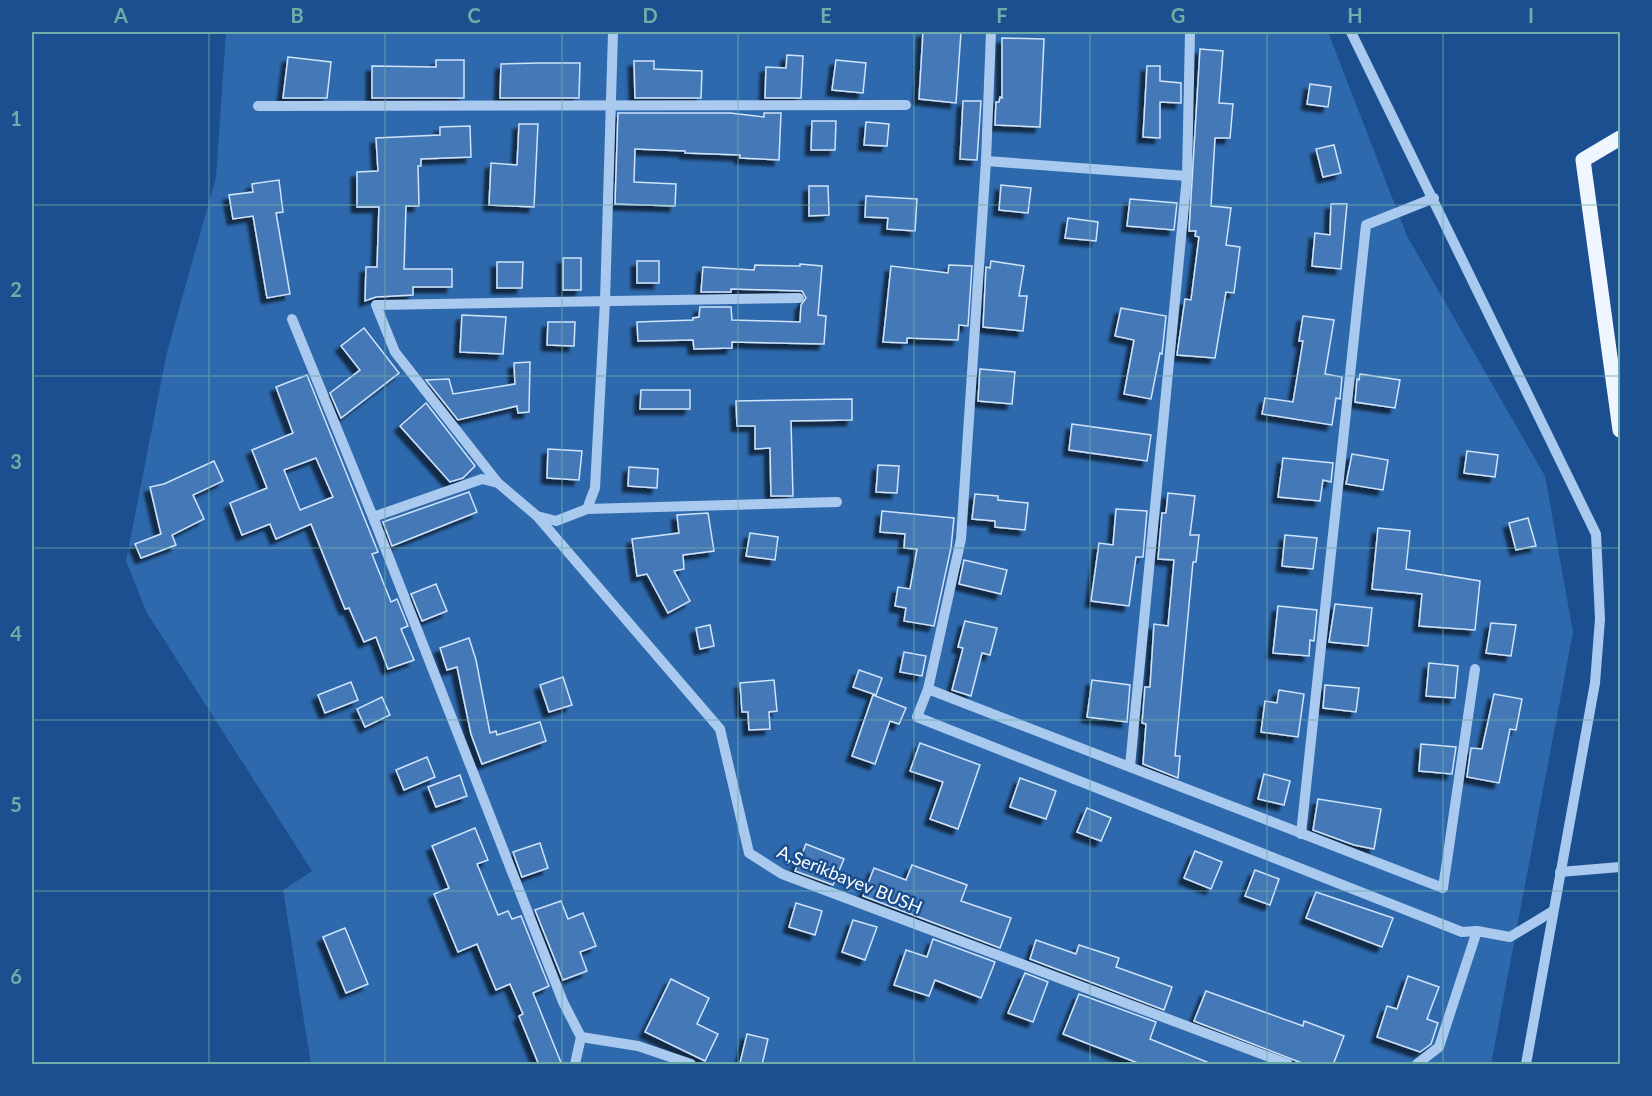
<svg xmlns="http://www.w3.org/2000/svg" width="1652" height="1096" font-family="Lato,sans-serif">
<defs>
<filter id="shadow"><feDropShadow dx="-5.5" dy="5.5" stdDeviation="1.5" flood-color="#0009"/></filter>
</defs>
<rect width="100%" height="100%" fill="#1b4f8f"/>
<polygon fill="#2e69ad" points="226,32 1328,32 1407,236 1545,476 1573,632 1491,1064 311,1064 283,890 312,871 147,613 126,561 167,352 216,177"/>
<g fill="#4478b7" stroke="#cfe3fa" stroke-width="1.5" fill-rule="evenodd" filter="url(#shadow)">
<polygon points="923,32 961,32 956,103 919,99"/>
<polygon points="1002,38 1044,39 1040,127 995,125 996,102 999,102 1000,97 1002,98"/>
<polygon points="1200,49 1223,51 1219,103 1233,104 1230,138 1215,138 1211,206 1231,208 1226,245 1240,247 1234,293 1226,292 1215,358 1177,355 1185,299 1191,300 1199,237 1195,236 1196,231 1189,231"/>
<polygon points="787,55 803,56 801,98 765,98 766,67 786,68"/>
<polygon points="288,57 331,62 327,98 283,98"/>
<polygon points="436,60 464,60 464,98 372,98 372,66 436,67"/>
<polygon points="836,60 866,63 863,93 832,90"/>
<polygon points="634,61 654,61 654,69 702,71 701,98 635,98"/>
<polygon points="540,63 580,63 579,98 500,98 501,64"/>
<polygon points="1147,66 1160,66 1160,81 1181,83 1181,103 1160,102 1160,138 1143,137"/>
<polygon points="1310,84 1331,87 1328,107 1307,104"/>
<polygon points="963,101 981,101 977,160 960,159"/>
<polygon points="618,113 730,113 764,117 764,113 781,113 779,160 740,158 740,155 685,153 685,151 635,149 634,182 676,184 675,206 615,204"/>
<polygon points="812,121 836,121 835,150 811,150"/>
<polygon points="866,122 889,124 887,146 864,145"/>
<polygon points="519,124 538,124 534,207 489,205 491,163 517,165"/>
<polygon points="470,126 471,157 421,159 421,166 418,166 419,206 406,206 404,269 452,269 452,287 413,287 413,295 376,297 365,301 366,267 377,267 379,207 357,207 357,172 378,171 376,138 440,135 440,127"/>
<polygon points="1334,145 1341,173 1323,177 1316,149"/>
<polygon points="279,180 283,212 276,213 290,294 267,298 253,216 233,219 229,195 253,192 252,184"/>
<polygon points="1001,185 1031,188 1028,213 999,210"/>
<polygon points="809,186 828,186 829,215 809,216"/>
<polygon points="866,196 917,199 915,231 887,229 888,218 865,217"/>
<polygon points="1130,199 1177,203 1174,230 1127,226"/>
<polygon points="1331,204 1347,204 1341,269 1312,266 1315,233 1330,235"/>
<polygon points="1068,218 1098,222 1096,241 1065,238"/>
<rect x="563" y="258" width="18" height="32"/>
<rect x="637" y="261" width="22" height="22"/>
<polygon points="991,261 1024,266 1019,296 1027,296 1023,331 983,327 986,267 990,268"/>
<polygon points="497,262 523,262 522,288 497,288"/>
<polygon points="800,264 822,266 818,315 826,316 824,344 732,342 732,348 694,349 693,340 638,341 637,322 693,320 693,318 699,317 700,307 731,307 732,320 800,322 801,305 806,298 802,291 731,289 731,292 701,292 703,267 754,270 755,265 800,266"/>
<polygon points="949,265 972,266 968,326 959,325 958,340 907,338 907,343 883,342 891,266 948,273"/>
<polygon points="1121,308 1166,316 1162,354 1160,353 1151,399 1124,394 1134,340 1115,336"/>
<polygon points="462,315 506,317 503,354 460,352"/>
<polygon points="1303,316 1334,320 1325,374 1342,377 1340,399 1336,398 1332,425 1262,414 1265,398 1293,402 1303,341 1299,341"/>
<polygon points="548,322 575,322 574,346 547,345"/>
<polygon points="364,328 399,373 341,418 330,393 360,370 341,346"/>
<polygon points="530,362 529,412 518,413 517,406 458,420 426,380 449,379 453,394 515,384 514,363"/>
<polygon points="980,369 1015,372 1012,404 978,401"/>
<polygon points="1360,374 1400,380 1395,408 1355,402 1357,379 1359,380"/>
<path d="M 307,375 L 378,552 L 372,554 L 391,602 L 397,599 L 408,626 L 401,629 L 414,660 L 388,669 L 376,637 L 364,642 L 349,608 L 345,609 L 311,524 L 276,539 L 270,524 L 242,535 L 230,503 L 267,488 L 252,450 L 293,433 L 276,387 ZM 316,458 L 333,497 L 300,510 L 284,470 Z"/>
<polygon points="641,390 690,390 690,409 640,409"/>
<polygon points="852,399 852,420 791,421 793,496 771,496 770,448 755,449 755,426 737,426 736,401"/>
<polygon points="426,403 475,466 463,478 450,482 400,426"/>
<polygon points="1072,424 1151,435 1147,461 1069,450"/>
<polygon points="548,449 582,451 579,480 547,478"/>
<polygon points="1467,451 1498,455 1495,477 1464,473"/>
<polygon points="1352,454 1388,460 1383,490 1346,484"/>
<polygon points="1283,458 1333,463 1331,482 1323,480 1320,501 1278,497"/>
<polygon points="214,461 223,481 193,495 204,519 172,535 176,545 141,558 135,544 161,534 150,487 164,484"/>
<polygon points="878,465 899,466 897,493 876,492"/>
<polygon points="629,467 658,469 657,488 628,486"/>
<polygon points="469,492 477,512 392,546 383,522"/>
<polygon points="1168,493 1195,496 1190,535 1199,535 1196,562 1193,562 1175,756 1180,756 1178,778 1143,764 1146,724 1142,723 1145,687 1150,687 1154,624 1168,626 1174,560 1158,559 1162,513 1166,513"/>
<polygon points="975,494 998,496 998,500 1028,503 1025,530 995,527 995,521 972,519"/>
<polygon points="1116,509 1147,511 1143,557 1136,557 1129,606 1091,601 1099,543 1113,545"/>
<polygon points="882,511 954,518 951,548 934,626 904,621 906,608 895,606 898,587 910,589 917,549 904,548 905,534 880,532"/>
<polygon points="708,513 714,551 683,555 684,569 674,571 690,601 668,613 647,574 637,576 632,539 679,533 677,515"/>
<polygon points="1528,518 1536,546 1516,550 1509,523"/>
<polygon points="1378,528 1410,531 1406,569 1480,581 1475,630 1419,626 1422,594 1372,589"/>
<polygon points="750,533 778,537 775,560 746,556"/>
<polygon points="1285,535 1317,538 1313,569 1282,566"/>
<polygon points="964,560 1007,570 1001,594 959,584"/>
<polygon points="436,584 447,611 422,621 411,594"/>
<polygon points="1335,604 1372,608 1368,646 1329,642"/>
<polygon points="1278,606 1317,610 1314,641 1310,640 1309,656 1273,653"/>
<polygon points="965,621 997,628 990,655 982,653 971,696 952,690 963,648 958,647"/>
<polygon points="1491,623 1516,625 1511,656 1486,653"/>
<polygon points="710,625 714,646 700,649 696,628"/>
<polygon points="469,638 476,660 490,733 496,731 497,735 540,722 546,741 482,764 471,734 457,667 447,670 440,648"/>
<polygon points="904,652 926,656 922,676 900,672"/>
<polygon points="1429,663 1458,666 1455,698 1426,696"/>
<polygon points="859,670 882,678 876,695 853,687"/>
<polygon points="563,677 572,705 549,712 540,685"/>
<polygon points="774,680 777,711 769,712 770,729 749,730 748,712 742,712 740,683"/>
<polygon points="1092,680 1130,685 1127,722 1087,717"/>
<polygon points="351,682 358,700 325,713 318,695"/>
<polygon points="1325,685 1359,688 1356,712 1323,708"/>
<polygon points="1279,690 1304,694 1298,737 1261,732 1265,701 1277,703"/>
<polygon points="1494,694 1522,699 1516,730 1510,729 1499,783 1467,777 1471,748 1482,749"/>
<polygon points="873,695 906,708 899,724 890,721 875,764 852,756"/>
<polygon points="382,697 390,715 365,727 357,709"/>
<polygon points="920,743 980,765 958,829 930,819 943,782 910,771"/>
<polygon points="1421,744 1456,747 1452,774 1419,771"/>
<polygon points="427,757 435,777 404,790 396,770"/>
<polygon points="1264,774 1290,781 1284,805 1258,799"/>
<polygon points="460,775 467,796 436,807 428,787"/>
<polygon points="1020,778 1056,791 1046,819 1010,807"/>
<polygon points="1318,799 1381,809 1374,849 1354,845 1313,830"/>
<polygon points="1087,808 1111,818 1101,841 1077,832"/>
<polygon points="475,828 488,860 477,864 498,915 508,911 512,919 521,916 549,986 533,993 562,1065 539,1065 519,1016 523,1014 510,984 496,990 477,944 458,952 434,894 449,888 432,846"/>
<polygon points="540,843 548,868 522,877 513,852"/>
<polygon points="806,844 844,859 833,885 795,871"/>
<polygon points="1195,851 1222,862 1211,889 1184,878"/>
<polygon points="912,865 967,885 961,901 1011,918 1000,948 863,896 874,868 906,880"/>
<polygon points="1255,870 1279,879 1270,905 1245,896"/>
<polygon points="1316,892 1393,918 1382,947 1306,918"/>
<polygon points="561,901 568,919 583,913 596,946 580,952 587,971 563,980 535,910"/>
<polygon points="796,903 822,911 815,935 789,927"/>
<polygon points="853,920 877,927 865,960 842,952"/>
<polygon points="345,928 368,984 346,993 323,937"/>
<polygon points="933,939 995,962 981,998 935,980 929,996 894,985 906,950 927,957"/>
<polygon points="1036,940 1076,954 1079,945 1119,958 1116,967 1172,987 1164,1010 1030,959"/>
<polygon points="1025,973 1048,982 1033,1022 1008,1013"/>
<polygon points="1408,976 1439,987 1427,1019 1438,1023 1431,1044 1420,1052 1377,1037 1387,1006 1397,1009"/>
<polygon points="671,979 709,998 697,1024 718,1034 705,1061 645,1032"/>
<polygon points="1206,991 1303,1026 1304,1021 1344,1036 1333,1065 1307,1065 1194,1021"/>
<polygon points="1079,994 1156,1022 1150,1039 1214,1065 1143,1065 1063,1034"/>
<polygon points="747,1034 768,1039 762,1065 740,1063"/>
</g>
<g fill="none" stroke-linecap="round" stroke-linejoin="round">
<g stroke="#a9c9ee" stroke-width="10">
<polyline points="991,32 986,161 961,539 928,689 917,717 1462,932 1477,931"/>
<polyline points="1351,32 1596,534 1600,619 1595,683 1526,1064"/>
<polyline points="258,106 906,105"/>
<polyline points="986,161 1187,176"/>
<polyline points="292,319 373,517 563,1002 581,1037 575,1064"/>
<polyline points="498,483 395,352 376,305 799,298"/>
<polyline points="587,509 837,502"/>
<polyline points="537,516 720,729 749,853 782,874 1288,1064"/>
<polyline points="373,517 482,479 498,483 537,516 556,521 587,509 595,488 605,301 613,32"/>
<polyline points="928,689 1443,888 1475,669"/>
<polyline points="1130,766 1187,176 1190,32"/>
<polyline points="1301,834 1366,225 1434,198"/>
<polyline points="1560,872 1620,867"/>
<polyline points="581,1037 638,1046 691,1064"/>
<polyline points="1417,1064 1439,1047 1477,931 1510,937 1553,911"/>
</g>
<polyline stroke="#f0f6ff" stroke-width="15" points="1620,138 1583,160 1620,430"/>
</g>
<path fill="none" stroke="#6fada8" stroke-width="1.5" stroke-opacity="0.55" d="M 209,32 L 209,1064M 385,32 L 385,1064M 562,32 L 562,1064M 738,32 L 738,1064M 914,32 L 914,1064M 1090,32 L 1090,1064M 1267,32 L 1267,1064M 1443,32 L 1443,1064M 32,205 L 1620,205M 32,376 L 1620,376M 32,548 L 1620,548M 32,720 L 1620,720M 32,891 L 1620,891"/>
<g text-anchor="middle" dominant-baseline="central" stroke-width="5" stroke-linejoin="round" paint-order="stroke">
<g font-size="18" fill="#fff" stroke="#1b4f8f">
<text transform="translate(850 879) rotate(22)">A,Serikbayev BUSH</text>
</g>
</g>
<rect width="1652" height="1096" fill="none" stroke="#1b4f8f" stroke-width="66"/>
<rect x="33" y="33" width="1586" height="1030" fill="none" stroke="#6fada8" stroke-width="2"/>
<g font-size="20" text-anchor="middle" font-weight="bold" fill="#6fada8">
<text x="121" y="23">A</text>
<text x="297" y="23">B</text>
<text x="474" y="23">C</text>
<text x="650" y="23">D</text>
<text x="826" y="23">E</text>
<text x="1002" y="23">F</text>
<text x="1178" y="23">G</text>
<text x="1355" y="23">H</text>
<text x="1531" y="23">I</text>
<text x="16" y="126">1</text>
<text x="16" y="297">2</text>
<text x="16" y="469">3</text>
<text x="16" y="641">4</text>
<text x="16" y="812">5</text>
<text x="16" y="984">6</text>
</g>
</svg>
